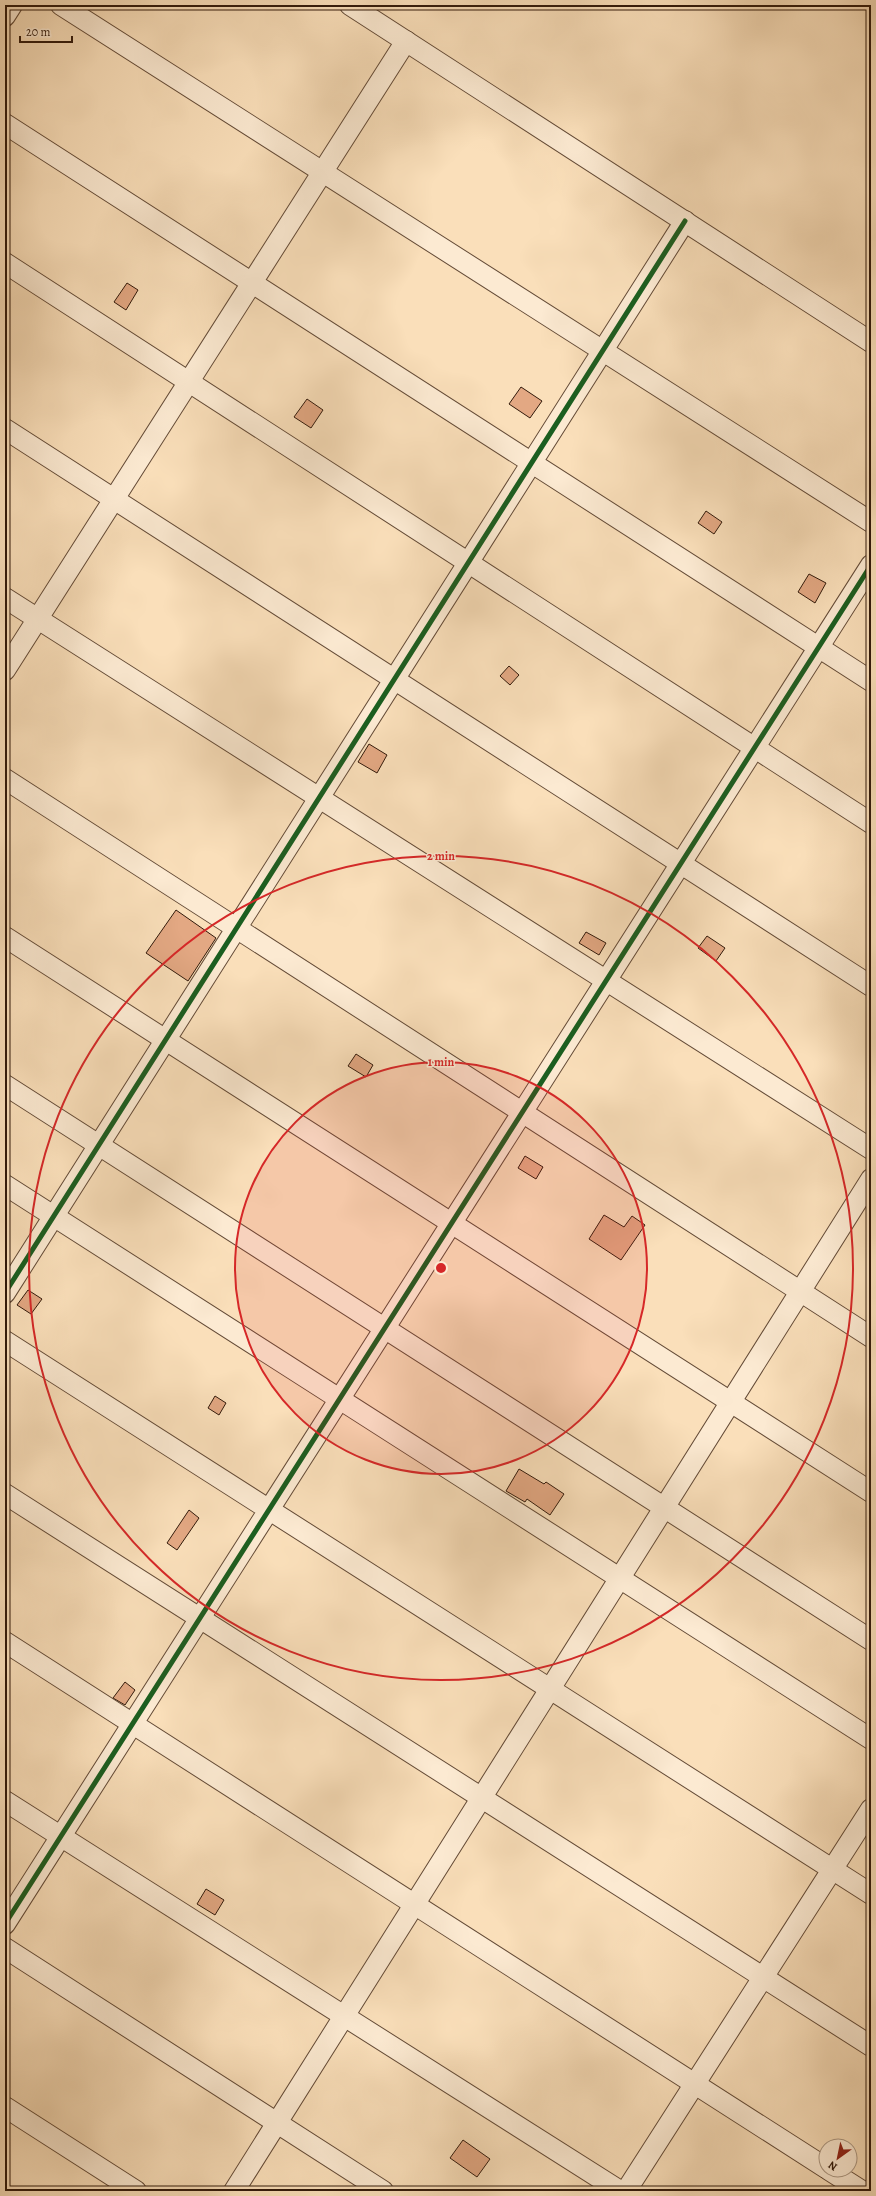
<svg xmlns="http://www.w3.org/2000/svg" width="876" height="2196" font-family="Alegreya,serif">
<rect width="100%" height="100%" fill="#fadfba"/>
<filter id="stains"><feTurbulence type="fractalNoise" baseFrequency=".005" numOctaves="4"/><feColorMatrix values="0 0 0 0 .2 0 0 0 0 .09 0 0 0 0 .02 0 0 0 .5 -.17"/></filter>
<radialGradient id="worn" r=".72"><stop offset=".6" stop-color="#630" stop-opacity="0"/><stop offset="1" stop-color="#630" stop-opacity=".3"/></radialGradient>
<g fill="#e3a883" stroke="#321a0b">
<polygon points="127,283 138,290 126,310 114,302"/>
<polygon points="521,387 542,401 530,418 509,404"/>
<polygon points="307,399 323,410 311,428 294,417"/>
<polygon points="706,511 722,522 714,534 698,523"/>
<polygon points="809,574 826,583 815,603 798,592"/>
<polygon points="509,666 519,675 510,685 500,676"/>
<polygon points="369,744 387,755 377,773 358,762"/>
<polygon points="176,910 216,938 188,981 146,953"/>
<polygon points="586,932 606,943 599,955 579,943"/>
<polygon points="707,936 725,948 716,961 698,948"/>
<polygon points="356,1054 373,1065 366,1077 348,1066"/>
<polygon points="525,1156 543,1167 536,1179 518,1168"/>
<polygon points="604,1215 624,1227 632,1216 645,1225 621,1260 589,1239"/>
<polygon points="28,1290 42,1299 31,1314 17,1305"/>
<polygon points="215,1396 226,1403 219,1415 208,1408"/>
<polygon points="519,1469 544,1484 546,1482 564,1494 550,1515 527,1499 525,1502 506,1491"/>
<polygon points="189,1510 199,1518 177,1550 167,1543"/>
<polygon points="125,1682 135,1690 125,1705 113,1698"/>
<polygon points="206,1889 224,1900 215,1915 197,1904"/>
<polygon points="463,2140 490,2159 477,2177 450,2158"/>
</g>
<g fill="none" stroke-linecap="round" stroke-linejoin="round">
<g stroke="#644b37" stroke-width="22">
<g id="minor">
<polyline points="61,5 871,522"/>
<polyline points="350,5 871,342"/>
<polyline points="5,16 12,5"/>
<polyline points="5,124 871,681"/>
<polyline points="5,263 871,823"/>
<polyline points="5,429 871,986"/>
<polyline points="5,598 871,1149"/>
<polyline points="5,670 406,41"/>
<polyline points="5,779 871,1337"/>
<polyline points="5,937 871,1492"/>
<polyline points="5,1085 871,1640"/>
<polyline points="5,1185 871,1739"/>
<polyline points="5,1293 685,221"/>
<polyline points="5,1341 871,1894"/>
<polyline points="5,1494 871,2046"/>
<polyline points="5,1642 826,2168"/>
<polyline points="5,1801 620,2191"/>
<polyline points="5,1924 871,565"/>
<polyline points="5,1948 383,2191"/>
<polyline points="5,2107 136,2191"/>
<polyline points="829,2170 862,2191"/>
<polyline points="234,2191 871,1179"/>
<polyline points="626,2191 871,1809"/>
</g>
</g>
<use href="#minor" stroke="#fcead2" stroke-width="20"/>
<g stroke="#fcead2" stroke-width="8">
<g id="cycleway">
<polyline points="5,1293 685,221"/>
<polyline points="5,1924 871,565"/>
</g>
</g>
<use href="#cycleway" stroke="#1b5e20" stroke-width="5"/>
</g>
<circle cx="441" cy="1268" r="206" fill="#d62828" fill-opacity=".12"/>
<g fill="none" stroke="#d62828" stroke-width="2">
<circle cx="441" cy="1268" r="206"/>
<circle cx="441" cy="1268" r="412"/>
</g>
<circle cx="441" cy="1268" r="6" fill="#d62828" stroke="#fcead2" stroke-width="2"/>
<g font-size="12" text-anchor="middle" font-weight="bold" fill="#d62828" stroke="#fcead2" stroke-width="3" stroke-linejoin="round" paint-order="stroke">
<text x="441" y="860">2 min</text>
<text x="441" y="1066">1 min</text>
</g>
<rect width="876" height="2196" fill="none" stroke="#fadfba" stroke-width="20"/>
<rect x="6" y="6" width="864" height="2184" fill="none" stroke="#321a0b" stroke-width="2"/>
<rect x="10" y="10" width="856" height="2176" fill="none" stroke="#321a0b"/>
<g transform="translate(838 2158) rotate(213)"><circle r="19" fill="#fcead2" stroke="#ab9782"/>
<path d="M0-3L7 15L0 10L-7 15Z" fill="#8f2418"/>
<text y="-6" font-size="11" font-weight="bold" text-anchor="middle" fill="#321a0b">N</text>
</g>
<path d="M20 36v6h52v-6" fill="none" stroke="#321a0b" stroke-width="2"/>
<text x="26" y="36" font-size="12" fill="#321a0b" stroke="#fcead2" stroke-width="3" paint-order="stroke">20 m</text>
<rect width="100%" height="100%" filter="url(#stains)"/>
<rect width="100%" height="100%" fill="url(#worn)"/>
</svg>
